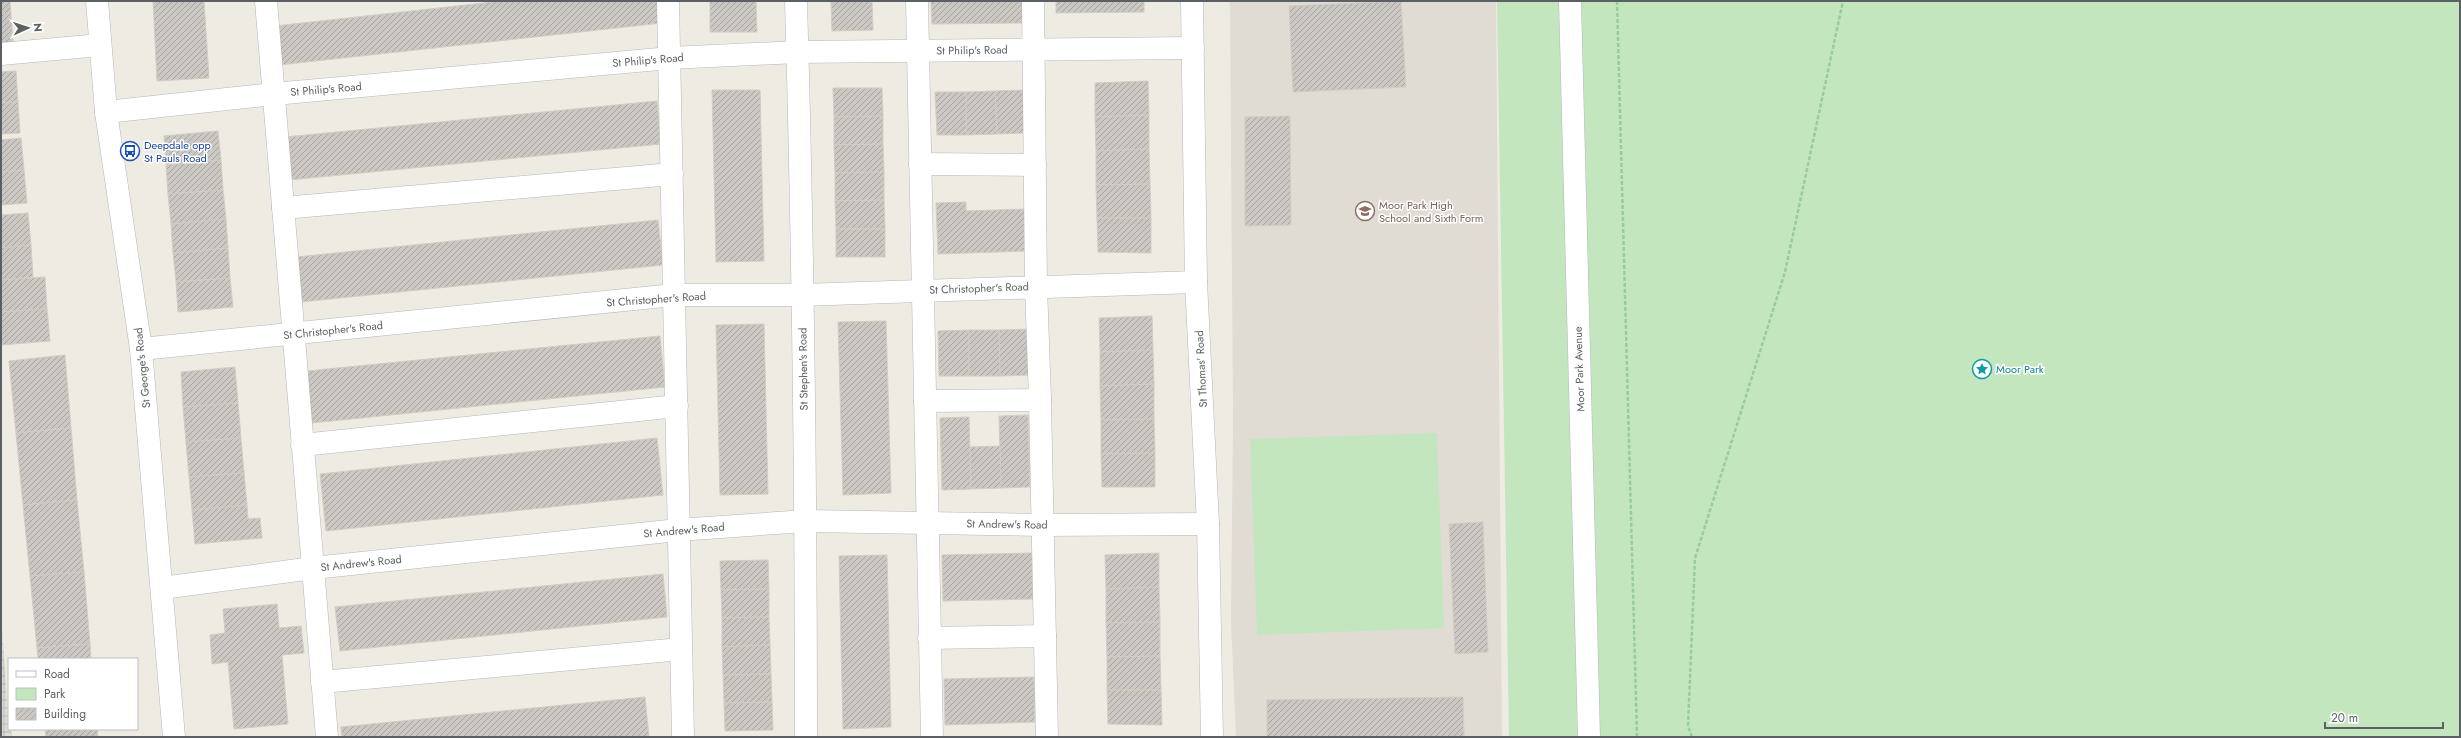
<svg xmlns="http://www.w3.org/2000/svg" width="2461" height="738" font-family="Jost,sans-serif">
<defs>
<pattern id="industrial-grid" width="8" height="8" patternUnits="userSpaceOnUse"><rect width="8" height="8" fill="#dfddd8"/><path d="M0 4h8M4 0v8" fill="none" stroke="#b8b7b3"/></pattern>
<pattern id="building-hatch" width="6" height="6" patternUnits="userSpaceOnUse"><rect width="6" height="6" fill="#cbc7c2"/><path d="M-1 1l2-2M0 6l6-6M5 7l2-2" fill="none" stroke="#a8a5a1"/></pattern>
</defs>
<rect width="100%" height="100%" fill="#eeebe3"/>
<polygon fill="url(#industrial-grid)" points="1,615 9,729 11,729 12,737 1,737"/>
<polygon fill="#e0dcd4" points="1230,1 1496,1 1502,737 1236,737 1231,622 1233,420"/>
<g fill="#c3e6bf">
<polygon points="1497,1 2460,1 2460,737 1509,737"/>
<polygon points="1437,433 1444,628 1257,635 1250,439"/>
</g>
<g fill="url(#building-hatch)" stroke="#d3ccc2">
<polygon points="1,1 10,1 11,13 1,14"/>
<polygon points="153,1 204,1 209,78 157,81"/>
<polygon points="502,1 659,1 662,23 279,65 275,26"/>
<polygon points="710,1 756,1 757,32 710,32"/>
<polygon points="831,1 872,1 873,30 832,31"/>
<polygon points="931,1 1022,1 1023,23 932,24"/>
<polygon points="1056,1 1144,1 1144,12 1056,13"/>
<polygon points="1401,1 1406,87 1293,92 1289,6"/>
<polygon points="11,13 13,43 1,44 1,14"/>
<polygon points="16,71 18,102 1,103 1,72"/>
<polygon points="1148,81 1149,115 1095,117 1095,83"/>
<polygon points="833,88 882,88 883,116 834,117"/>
<polygon points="712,90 760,90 764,261 716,262"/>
<polygon points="1025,90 1026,133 997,134 995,91"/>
<polygon points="995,91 997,134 966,135 966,92"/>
<polygon points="935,92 966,92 966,135 937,135"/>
<polygon points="657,101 661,144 289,180 285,137"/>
<polygon points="18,102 20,133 1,134 1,103"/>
<polygon points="1149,115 1149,149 1096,151 1095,117"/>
<polygon points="883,116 883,144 834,145 834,117"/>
<polygon points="1290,116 1291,225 1245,226 1245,117"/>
<polygon points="218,131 221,160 166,165 164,136"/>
<polygon points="21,138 24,170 1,172 1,140"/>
<polygon points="883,144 884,172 835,173 834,145"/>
<polygon points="1149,149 1150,184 1096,185 1096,151"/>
<polygon points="221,160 223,190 168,194 166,165"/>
<polygon points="24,170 27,203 1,205 1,172"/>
<polygon points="884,172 884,200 835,201 835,173"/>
<polygon points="1150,184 1151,218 1097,218 1096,185"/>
<polygon points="223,190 226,219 171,224 168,194"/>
<polygon points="884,200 885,229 836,229 835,201"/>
<polygon points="966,202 966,211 1026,209 1029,251 938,254 936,203"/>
<polygon points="28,213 31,245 1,248 1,215"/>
<polygon points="1097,218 1151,218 1151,253 1098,252"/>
<polygon points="226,219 228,248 173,253 171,224"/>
<polygon points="658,220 663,265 301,302 296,257"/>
<rect x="836" y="229" width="49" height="28"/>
<polygon points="31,245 33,277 1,280 1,248"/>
<polygon points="228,248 230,278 176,282 173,253"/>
<polygon points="45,277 47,309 1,312 1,280"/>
<polygon points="230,278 233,307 178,312 176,282"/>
<polygon points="47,309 50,341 1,345 1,312"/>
<polygon points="1152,316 1153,350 1100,352 1099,318"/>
<polygon points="886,321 891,493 843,495 838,322"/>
<polygon points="764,324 768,494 720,495 716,325"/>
<polygon points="1029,329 1030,375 1000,376 999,330"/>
<polygon points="969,330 969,376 939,376 938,331"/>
<polygon points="969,330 999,330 1000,376 969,376"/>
<polygon points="660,336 665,387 312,423 307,371"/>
<polygon points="1153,350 1154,384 1100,386 1100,352"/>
<polygon points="65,355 71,428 16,433 9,361"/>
<polygon points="235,367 238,403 183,407 181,372"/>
<polygon points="1154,384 1154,419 1101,420 1100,386"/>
<polygon points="238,403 241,438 186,442 183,407"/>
<polygon points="1028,415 1030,487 1001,488 999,416"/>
<polygon points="969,417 971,489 942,490 940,418"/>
<polygon points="1154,419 1155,453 1101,454 1101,420"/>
<polygon points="71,428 77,500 23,505 16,433"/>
<polygon points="241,438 244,473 189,477 186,442"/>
<polygon points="657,438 663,495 326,531 320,474"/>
<polygon points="1000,446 1001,488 971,489 970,447"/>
<polygon points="1155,453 1155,487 1102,487 1101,454"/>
<polygon points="244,473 247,505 192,510 189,477"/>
<polygon points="77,500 84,572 30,576 23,505"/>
<polygon points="247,505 248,519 260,518 262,538 195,544 192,510"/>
<polygon points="1483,522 1488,652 1455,654 1449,524"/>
<polygon points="1032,553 1033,599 943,601 942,555"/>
<polygon points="1159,553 1159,587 1106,589 1105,555"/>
<polygon points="887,555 891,727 843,729 839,556"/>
<polygon points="768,560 769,589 721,590 720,561"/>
<polygon points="84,572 90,644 37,648 30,576"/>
<polygon points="663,574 667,617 340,651 335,607"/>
<polygon points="1159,587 1160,622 1106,623 1106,589"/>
<polygon points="769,589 769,617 722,618 721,590"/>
<polygon points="277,604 279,628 301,626 304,653 282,655 288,724 234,729 228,662 212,664 210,635 225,633 223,609"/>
<polygon points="769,617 770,645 722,647 722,618"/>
<polygon points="1160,622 1160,656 1107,657 1106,623"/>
<polygon points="90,644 91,659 38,659 37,648"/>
<polygon points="770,645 771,674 723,675 722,647"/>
<polygon points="1160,656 1161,690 1107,690 1107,657"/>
<polygon points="771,674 772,702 724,703 723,675"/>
<polygon points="1034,677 1035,722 945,725 944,679"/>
<polygon points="1107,690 1161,690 1162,725 1108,724"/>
<polygon points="645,697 649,737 342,737 341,727"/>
<polygon points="1463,697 1464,737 1267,737 1267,700"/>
<polygon points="772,702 773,730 725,731 724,703"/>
<polygon points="45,729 97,729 98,737 46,737"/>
</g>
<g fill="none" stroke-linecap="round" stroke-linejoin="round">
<g stroke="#b4b7bb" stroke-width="23">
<g id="minor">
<polyline points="97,1 106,112 141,349 174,737"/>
<polyline points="266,1 327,737"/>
<polyline points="668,1 683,737"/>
<path d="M 796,1 C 803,246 806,492 806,737"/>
<polyline points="917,1 932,737"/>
<polyline points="1033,1 1036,286 1040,400 1047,737"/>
<polyline points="1192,1 1196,282 1208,524 1212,737"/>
<polyline points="1570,1 1589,737"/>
<polyline points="1,54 100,45"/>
<polyline points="106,112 274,94 670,58 798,52 1193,48"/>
<polyline points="920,164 1035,165"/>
<polyline points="283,208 672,174"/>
<polyline points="141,349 674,295 801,295 1196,282"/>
<polyline points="925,401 1040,400"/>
<polyline points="302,445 677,406"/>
<polyline points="162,588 313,568 678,530 806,521 1042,525 1208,524"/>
<polyline points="929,638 1045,636"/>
<polyline points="322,682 681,649"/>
</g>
</g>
<g stroke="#99caa3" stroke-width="2.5" stroke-dasharray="4 2" stroke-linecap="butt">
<polyline points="1617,1 1637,737"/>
<polyline points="1692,737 1688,726 1695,558 1785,272 1843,1"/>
</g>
<use href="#minor" stroke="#fff" stroke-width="22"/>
</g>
<defs>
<g id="bus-ring" transform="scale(1)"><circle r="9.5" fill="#fff" stroke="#1a4fb4" stroke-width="1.5"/><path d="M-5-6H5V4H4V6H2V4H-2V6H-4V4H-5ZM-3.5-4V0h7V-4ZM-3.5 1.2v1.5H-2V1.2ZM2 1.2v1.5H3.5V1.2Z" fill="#1a4fb4"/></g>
<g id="school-ring" transform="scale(1)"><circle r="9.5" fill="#fff" stroke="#8d6e63" stroke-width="1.5"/><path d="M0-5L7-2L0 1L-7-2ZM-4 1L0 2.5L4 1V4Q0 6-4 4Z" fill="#8d6e63"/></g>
<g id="sight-ring" transform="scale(1)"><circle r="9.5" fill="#fff" stroke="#0f9aa8" stroke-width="1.5"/><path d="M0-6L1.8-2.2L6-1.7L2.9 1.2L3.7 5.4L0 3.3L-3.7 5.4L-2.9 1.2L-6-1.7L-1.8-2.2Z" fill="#0f9aa8"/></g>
</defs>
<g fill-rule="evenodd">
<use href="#bus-ring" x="130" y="151"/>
<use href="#school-ring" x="1365" y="211"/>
<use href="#sight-ring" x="1982" y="369"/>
</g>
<g text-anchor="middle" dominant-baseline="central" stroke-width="3" stroke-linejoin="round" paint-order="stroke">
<g font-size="11" fill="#5b6064" stroke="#fff">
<text transform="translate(972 50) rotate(-1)">St Philip's Road</text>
<text transform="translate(648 60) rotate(-5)">St Philip's Road</text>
<text transform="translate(326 89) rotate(-5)">St Philip's Road</text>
<text transform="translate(979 288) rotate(-2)">St Christopher's Road</text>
<text transform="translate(656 299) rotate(-4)">St Christopher's Road</text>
<text transform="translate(333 330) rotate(-6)">St Christopher's Road</text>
<text transform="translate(142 368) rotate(-96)">St George's Road</text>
<text transform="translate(803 369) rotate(-91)">St Stephen's Road</text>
<text transform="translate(1201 369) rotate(-93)">St Thomas' Road</text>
<text transform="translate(1579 369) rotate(-92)">Moor Park Avenue</text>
<text transform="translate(1007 524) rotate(1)">St Andrew's Road</text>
<text transform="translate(684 530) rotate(-5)">St Andrew's Road</text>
<text transform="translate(361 563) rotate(-6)">St Andrew's Road</text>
</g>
<g font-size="11" fill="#164399" stroke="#fff" text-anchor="start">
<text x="144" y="145">Deepdale opp<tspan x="144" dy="13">St Pauls Road</tspan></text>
</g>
<g font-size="11" fill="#785e54" stroke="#fff" text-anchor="start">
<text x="1379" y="205">Moor Park High<tspan x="1379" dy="13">School and Sixth Form</tspan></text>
</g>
<g font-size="11" fill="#0d838f" stroke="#fff" text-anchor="start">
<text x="1996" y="369">Moor Park</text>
</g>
</g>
<rect width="2461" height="738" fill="none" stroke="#5b6064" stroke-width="4"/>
<rect x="8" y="658" width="130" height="72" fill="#ffffff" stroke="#bdbfc1"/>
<rect x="16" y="671" width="20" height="6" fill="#ffffff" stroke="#bdbfc1"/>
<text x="44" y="678" font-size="12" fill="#5b6064">Road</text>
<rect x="16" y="688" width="20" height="12" fill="#c3e6bf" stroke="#bdbfc1"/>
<text x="44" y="698" font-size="12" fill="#5b6064">Park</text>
<rect x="16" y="708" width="20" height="12" fill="url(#building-hatch)" stroke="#bdbfc1"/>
<text x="44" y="718" font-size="12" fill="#5b6064">Building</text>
<g transform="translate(28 28) rotate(87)" stroke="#ffffff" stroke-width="3" paint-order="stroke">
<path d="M0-3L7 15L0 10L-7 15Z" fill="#5b6064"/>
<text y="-6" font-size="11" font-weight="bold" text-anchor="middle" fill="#5b6064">N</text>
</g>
<path d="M2325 722v6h118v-6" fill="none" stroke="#5b6064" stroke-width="2"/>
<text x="2331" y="722" font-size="12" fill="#5b6064" stroke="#ffffff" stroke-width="3" paint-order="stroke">20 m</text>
</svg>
